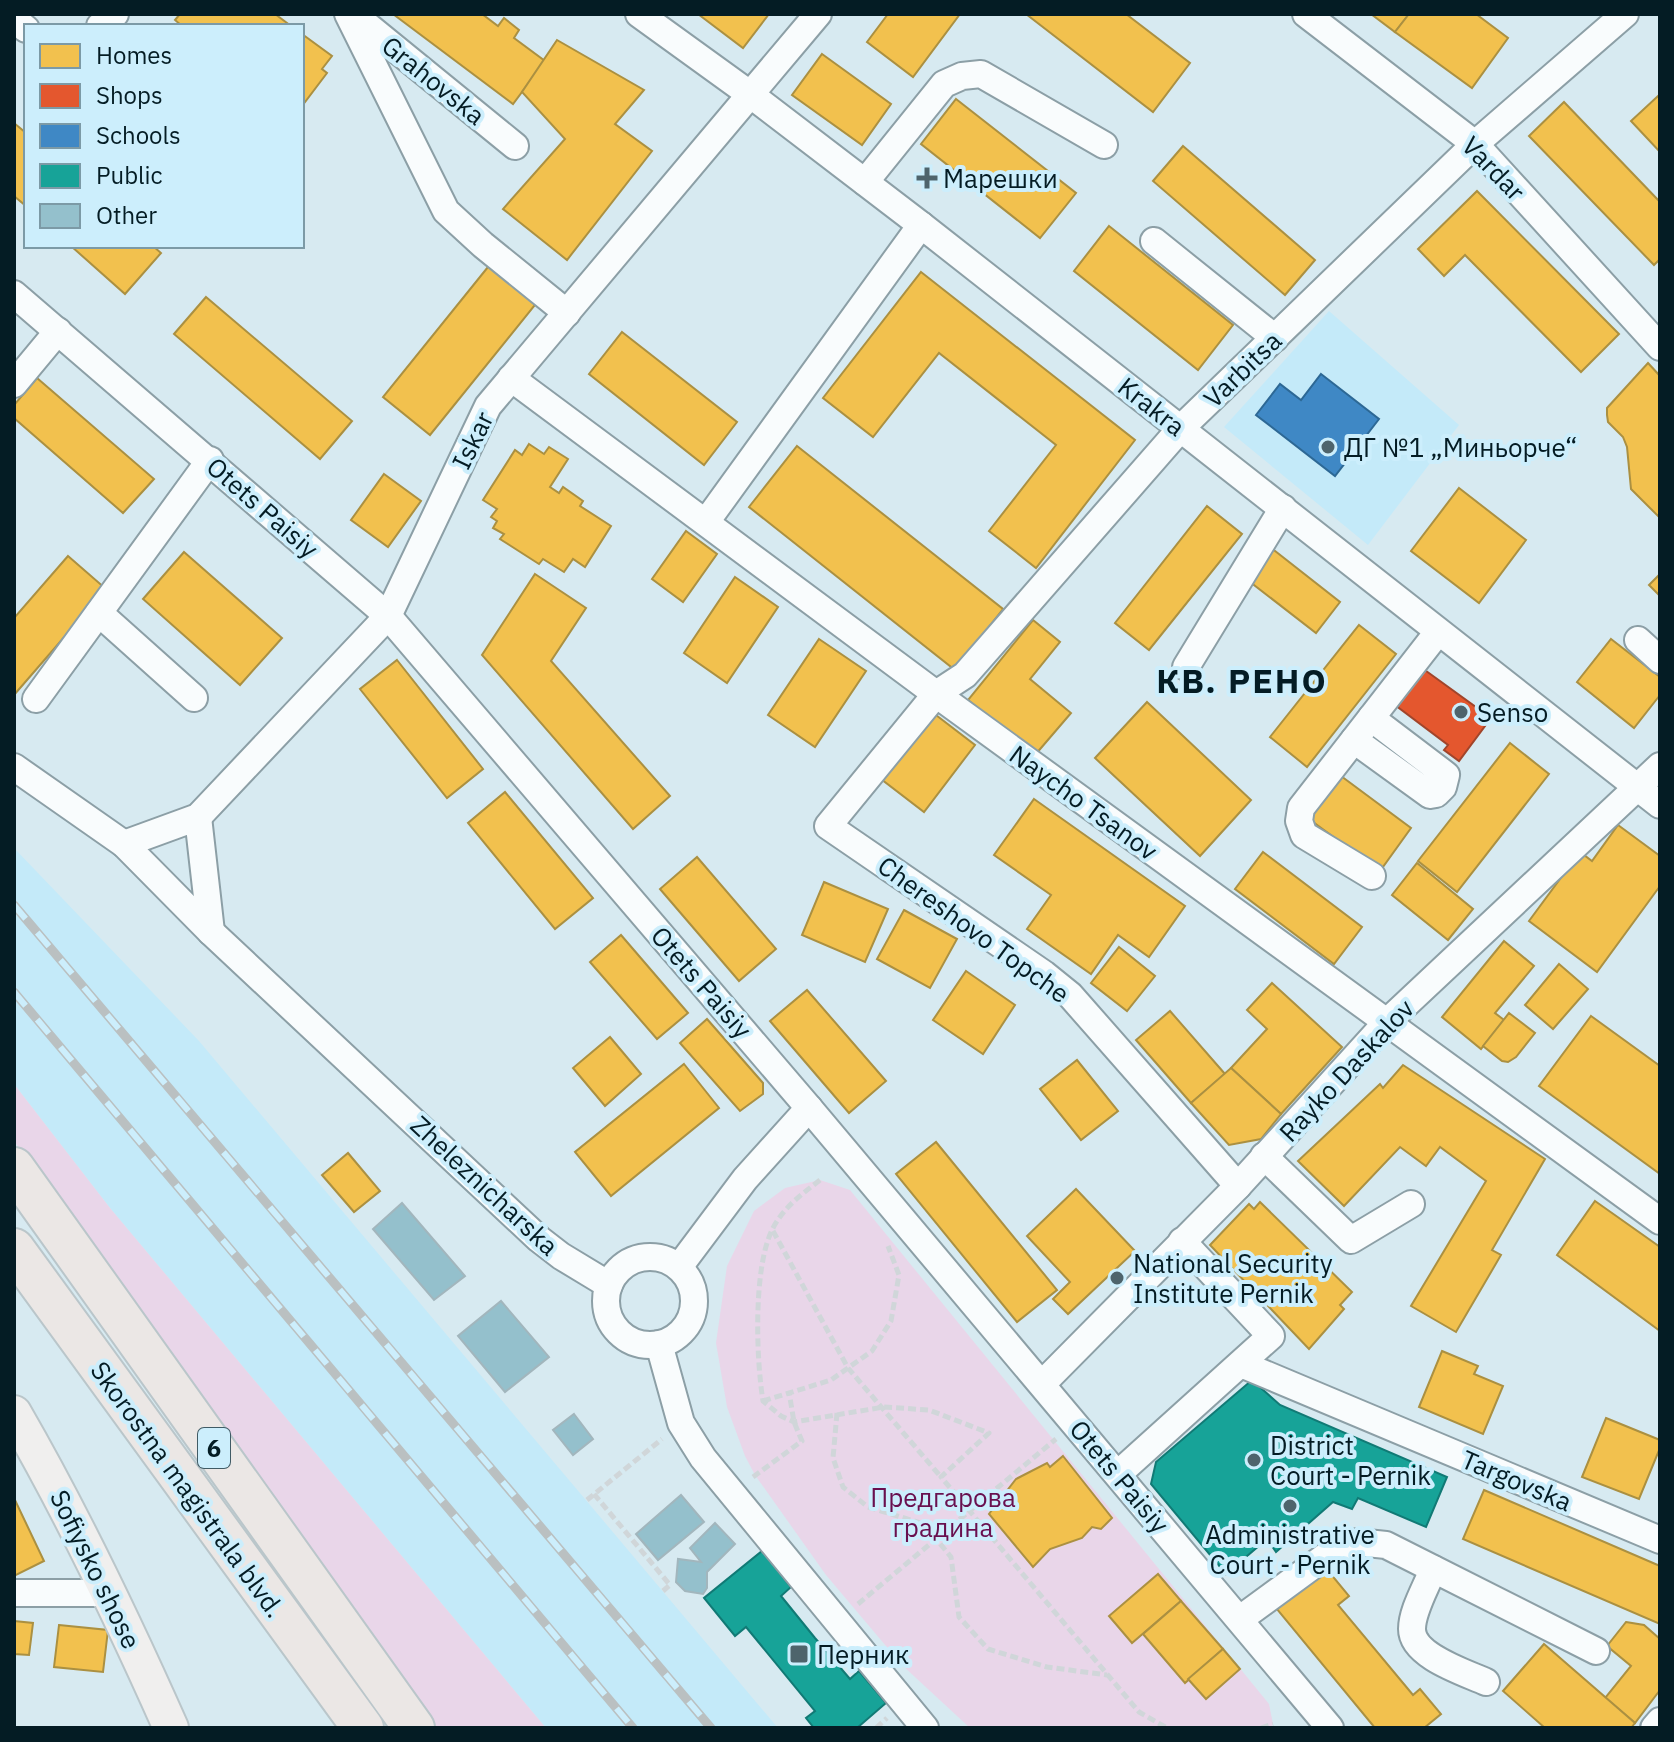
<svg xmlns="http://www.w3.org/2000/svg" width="1674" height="1742" font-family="'IBM Plex Sans',sans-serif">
<rect width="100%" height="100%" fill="#d7eaf1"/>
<g fill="#c4eaf9">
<polygon points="1329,311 1459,425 1368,545 1224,427"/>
<polygon points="14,848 199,1041 778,1728 546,1728 110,1208 14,1084"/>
</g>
<g fill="#e9d6e9">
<polygon points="14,1084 110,1208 546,1728 428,1728 118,1285 14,1141"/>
<polygon points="820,1180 850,1190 1269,1704 1273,1724 1271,1728 970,1728 902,1665 826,1575 755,1475 745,1456 727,1407 716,1343 727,1266 754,1211 785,1188"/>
</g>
<g fill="#f2c14e" stroke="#ab9041" stroke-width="2">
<polygon points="180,14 275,14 291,26 182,26 175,20"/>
<polygon points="393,14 482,14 498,26 504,18 519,30 514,38 545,61 513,104"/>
<polygon points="698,14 769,14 743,48"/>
<polygon points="888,14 960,14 913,77 867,42"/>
<polygon points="1026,14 1126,14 1190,63 1153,112"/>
<polygon points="1371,14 1409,14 1395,32"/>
<polygon points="1409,14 1476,14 1508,38 1472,88 1395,32"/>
<polygon points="302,34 332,56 322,69 327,73 302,106"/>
<polygon points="557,40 644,90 615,124 652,151 567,260 503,209 565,139 522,92"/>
<polygon points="822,54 891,104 862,145 792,95"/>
<polygon points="1658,96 1660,99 1660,152 1631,121"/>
<polygon points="956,99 1076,193 1040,238 921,144"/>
<polygon points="1564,102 1660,202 1660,259 1654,265 1529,136"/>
<polygon points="14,123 26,133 26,206 14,196"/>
<polygon points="1183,146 1315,260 1285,295 1153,181"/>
<polygon points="1477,191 1619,334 1581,372 1465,255 1444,276 1418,249"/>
<polygon points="1109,226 1233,325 1198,370 1074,271"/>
<polygon points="71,246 153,246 161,253 125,294"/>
<polygon points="492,262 539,300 430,435 383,397"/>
<polygon points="921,272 1135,440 1036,568 989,531 1056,445 939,353 873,437 823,398"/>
<polygon points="206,297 352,421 320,459 174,334"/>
<polygon points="622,332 737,422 704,465 589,374"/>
<polygon points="1648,363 1660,376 1660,513 1658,516 1631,489 1627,447 1623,437 1608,422 1607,415 1607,408"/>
<polygon points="37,378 154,479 123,513 14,418 14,405"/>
<polygon points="529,444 544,454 549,447 568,459 550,487 559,493 563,487 583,501 580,506 611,526 585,567 573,559 564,572 543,559 539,564 500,539 504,534 493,528 497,521 491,517 497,509 483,500 515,450 522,455"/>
<polygon points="797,446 1003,609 955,670 749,507"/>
<polygon points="384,474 421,501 388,547 351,520"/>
<polygon points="1459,488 1526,540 1479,603 1411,551"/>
<polygon points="1207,506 1242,534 1149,650 1115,623"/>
<polygon points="686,531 717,554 683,602 652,579"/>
<polygon points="1270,547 1340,602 1316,633 1245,578"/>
<polygon points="184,552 282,638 240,685 143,599"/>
<polygon points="68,556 106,589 14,695 14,618"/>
<polygon points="535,574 586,608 551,661 670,796 633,829 482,655"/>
<polygon points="1660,574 1660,596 1649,585"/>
<polygon points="735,577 778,607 727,683 684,653"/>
<polygon points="1033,620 1060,642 1030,679 1071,713 1035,755 968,700"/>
<polygon points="1359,625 1396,654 1307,767 1270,737"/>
<polygon points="819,639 866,671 815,747 768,715"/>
<polygon points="1611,639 1660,677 1660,695 1634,728 1577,682"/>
<polygon points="397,660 483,769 447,798 360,689"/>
<polygon points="1147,702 1251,800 1200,856 1095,758"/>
<polygon points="932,712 975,745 924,812 881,779"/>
<polygon points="1510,743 1549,774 1457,892 1418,861"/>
<polygon points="1341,776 1411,828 1380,871 1309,819"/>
<polygon points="505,792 593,898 555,929 468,823"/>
<polygon points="1034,799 1185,906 1149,957 1118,935 1091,974 1027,929 1051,895 994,855"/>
<polygon points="1618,825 1660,856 1660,886 1597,972 1529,921 1580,852 1592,861"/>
<polygon points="1263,852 1362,927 1334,964 1235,889"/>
<polygon points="697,857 776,949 739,981 660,889"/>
<polygon points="1417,863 1473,909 1448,940 1392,895"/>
<polygon points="824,882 888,909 865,962 802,935"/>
<polygon points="904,910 957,939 930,988 877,959"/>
<polygon points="621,935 688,1013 657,1039 590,962"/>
<polygon points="1504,941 1534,966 1495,1013 1504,1020 1481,1049 1442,1017"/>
<polygon points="1119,947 1155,976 1127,1011 1091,983"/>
<polygon points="1559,964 1588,989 1553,1029 1525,1005"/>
<polygon points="966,971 1015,1005 983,1054 933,1020"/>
<polygon points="1272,983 1342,1047 1281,1114 1231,1068 1267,1029 1247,1010"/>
<polygon points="807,990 886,1081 849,1113 770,1021"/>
<polygon points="1170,1011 1225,1074 1191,1103 1136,1040"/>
<polygon points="1509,1013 1535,1033 1516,1057 1508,1062 1502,1061 1483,1046"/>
<polygon points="1591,1016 1660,1066 1660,1174 1539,1086"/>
<polygon points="707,1019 763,1083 763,1094 740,1111 680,1043"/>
<polygon points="610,1037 641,1074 605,1106 573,1068"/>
<polygon points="1077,1060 1118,1111 1081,1140 1040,1089"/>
<polygon points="684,1064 719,1108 611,1196 575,1152"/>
<polygon points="1403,1065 1545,1159 1492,1250 1501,1255 1456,1332 1411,1306 1486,1181 1440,1147 1426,1166 1400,1147 1344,1206 1298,1161 1380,1084 1383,1088"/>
<polygon points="1231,1068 1281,1114 1261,1139 1229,1145 1191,1103"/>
<polygon points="936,1142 1057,1290 1017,1322 896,1174"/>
<polygon points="348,1153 380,1191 354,1212 322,1175"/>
<polygon points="1076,1189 1135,1251 1068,1314 1053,1299 1070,1282 1027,1236"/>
<polygon points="1595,1201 1660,1247 1660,1331 1557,1255"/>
<polygon points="1260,1202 1352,1292 1340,1305 1344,1309 1309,1349 1210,1245 1249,1204 1254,1209"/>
<polygon points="1442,1351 1478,1366 1474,1374 1503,1386 1483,1434 1419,1407"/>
<polygon points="1606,1418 1660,1440 1660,1448 1639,1499 1582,1477"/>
<polygon points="1063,1456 1112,1518 1101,1529 1092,1527 1082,1538 1050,1549 1033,1567 989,1514 1016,1479 1047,1463 1050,1467"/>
<polygon points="1484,1490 1660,1566 1660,1624 1463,1539"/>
<polygon points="14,1498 44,1561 14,1576"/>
<polygon points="1325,1567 1349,1596 1338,1605 1413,1695 1420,1689 1441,1714 1424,1728 1375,1728 1276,1608"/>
<polygon points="1158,1574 1181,1601 1132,1643 1109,1616"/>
<polygon points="1181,1601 1223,1649 1185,1683 1143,1634"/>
<polygon points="14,1621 33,1623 29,1655 14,1654"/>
<polygon points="1626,1622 1644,1625 1660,1639 1660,1690 1635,1723 1605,1698 1631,1666 1607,1646"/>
<polygon points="59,1625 108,1630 103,1672 54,1667"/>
<polygon points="1544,1644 1635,1723 1631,1728 1545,1728 1503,1691"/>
<polygon points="1223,1649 1240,1669 1206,1699 1188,1679"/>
</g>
<polygon fill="#e4572e" stroke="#a1452b" stroke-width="2" points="1422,668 1491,718 1459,761 1444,750 1448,745 1395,705"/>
<polygon fill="#3f88c5" stroke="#2d6895" stroke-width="2" points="1321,374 1379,419 1335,476 1256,415 1280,384 1301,400"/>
<g fill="#17a398" stroke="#117a75" stroke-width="2">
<polygon points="1252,1380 1280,1405 1447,1477 1426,1527 1358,1498 1352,1509 1333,1502 1276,1552 1267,1539 1226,1574 1151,1484 1156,1462"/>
<polygon points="762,1551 791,1587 781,1596 815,1638 850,1679 859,1671 886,1703 857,1728 814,1728 806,1718 815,1711 746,1627 735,1636 704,1598"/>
</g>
<g fill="#94c0cc" stroke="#a2b6bd" stroke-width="2">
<polygon points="402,1203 465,1276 434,1300 373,1229"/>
<polygon points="501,1301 549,1357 505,1392 458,1336"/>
<polygon points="574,1414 593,1439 573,1455 553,1430"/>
<polygon points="681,1495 704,1522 658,1560 636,1534"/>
<polygon points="715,1523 735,1544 707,1572 707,1588 703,1594 685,1591 676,1582 678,1559 701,1562 690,1548"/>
</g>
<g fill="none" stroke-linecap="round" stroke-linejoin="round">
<g stroke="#8c9fa6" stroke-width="30">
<g id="minor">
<polyline points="348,14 446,211 483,245 567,313"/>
<polyline points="353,14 515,146"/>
<polyline points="639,14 751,95 921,225 1660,805"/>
<polyline points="1306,14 1475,144 1660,347"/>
<polyline points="14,19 26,29"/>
<polyline points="100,26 115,14"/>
<polyline points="865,182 944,84 962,76 981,74 1104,145"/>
<polyline points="1154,241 1275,338"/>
<polyline points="14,294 388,616 809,1108 1330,1728"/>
<polyline points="511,378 936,694 1660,1221"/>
<polyline points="14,384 58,331"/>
<polyline points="706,522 921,225"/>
<polyline points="99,613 194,698"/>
<polyline points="1638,640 1660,660"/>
<polyline points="1186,667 1283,508"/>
<polyline points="36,699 210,460"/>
<polyline points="1354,740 1430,795 1436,794 1443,787 1446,775 1371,718"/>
<polyline points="14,767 124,844 211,932 539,1239 561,1256 609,1285"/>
<polyline points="198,817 211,932"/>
<polyline points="124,844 198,817 388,616 488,406 818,14"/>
<polyline points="1372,876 1304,835 1299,821 1301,808 1438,632"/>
<polyline points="1264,1156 1351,1240 1411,1204"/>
<polyline points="1238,1186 1070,995 1044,974 828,826 936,694 965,675 1181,428 1475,144 1625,14"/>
<circle cx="650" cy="1301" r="44"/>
<polyline points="679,1267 745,1179 809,1108"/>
<polyline points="659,1344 681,1423 703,1458 925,1728"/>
<polyline points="1241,1364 1660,1540"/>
<polyline points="1042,1384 1238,1186 1387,1022 1660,766"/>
<polyline points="1118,1474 1271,1336 1182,1241"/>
<path d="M 1433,1569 C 1427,1586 1412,1610 1412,1629 C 1412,1656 1464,1672 1486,1682"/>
<polyline points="14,1593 111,1593"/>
<polyline points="1240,1619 1337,1548 1357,1542 1386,1545 1596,1651"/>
<polyline points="1654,1728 1660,1721"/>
</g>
</g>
<g stroke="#bac6ca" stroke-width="38">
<path id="major" d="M 14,1413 C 73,1515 123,1620 171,1728"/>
</g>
<g stroke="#bac6ca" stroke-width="44">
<g id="highway">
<polyline points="14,1168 414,1728"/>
<polyline points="14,1249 363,1728"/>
</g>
</g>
<g stroke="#d0d6d9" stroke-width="5" stroke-dasharray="8 4" stroke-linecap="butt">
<path d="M 820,1180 C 802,1194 784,1207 773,1228 C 753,1266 756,1358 763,1401 L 781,1416 L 794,1422 L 884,1407 L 929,1410 L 989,1433 L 941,1477 L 1139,1712 L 1167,1728"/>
<polyline points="773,1231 848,1368 941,1477"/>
<polyline points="763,1401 831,1380 872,1351 891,1321 899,1275 888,1246"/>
<polyline points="837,1413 833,1458 843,1487 868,1507 924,1524 951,1557 959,1617 988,1649 1047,1667 1107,1675"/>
<polyline points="753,1477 802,1441 794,1422 789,1392"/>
<polyline points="594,1494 670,1585 663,1591"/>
<polyline points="587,1500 662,1439"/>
<polyline points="858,1604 1056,1439"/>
<polyline points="876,1728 887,1718"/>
<polyline points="1261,1728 1273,1724"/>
</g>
<use href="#minor" stroke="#f9fcfd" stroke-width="26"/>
<use href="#major" stroke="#f0efee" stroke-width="34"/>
<use href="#highway" stroke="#ebe7e5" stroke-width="40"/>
<g stroke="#bac0c1" stroke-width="9">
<g id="rail">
<polyline points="14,905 711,1728"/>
<polyline points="14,992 633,1728"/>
</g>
</g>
<use href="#rail" stroke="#cceefc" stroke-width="6" stroke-dasharray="18" stroke-linecap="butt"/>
</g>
<g fill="#4e646c" stroke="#cceefc" stroke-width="3">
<path d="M923 166h8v8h8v8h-8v8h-8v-8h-8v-8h8z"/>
<circle cx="1328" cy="447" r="8"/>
<circle cx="1461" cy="712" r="8"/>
<circle cx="1117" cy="1278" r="8"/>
<circle cx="1254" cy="1460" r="8"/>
<circle cx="1290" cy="1506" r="8"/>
<rect x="789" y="1644" width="20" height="20" rx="4"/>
</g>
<g text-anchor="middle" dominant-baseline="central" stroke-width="8" stroke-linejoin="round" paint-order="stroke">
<rect fill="#cceefc" stroke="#405b65" stroke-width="2" x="198" y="1428" width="32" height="40" rx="6"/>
<g font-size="24" font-weight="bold" fill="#041c24">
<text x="214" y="1448">6</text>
</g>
<g font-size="26" fill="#041c24" stroke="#cceefc">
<text transform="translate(434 80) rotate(39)">Grahovska</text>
<text transform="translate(1494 168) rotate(46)">Vardar</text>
<text transform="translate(1242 369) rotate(-44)">Varbitsa</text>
<text transform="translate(1152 406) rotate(38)">Krakra</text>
<text transform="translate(472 440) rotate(-64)">Iskar</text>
<text transform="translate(263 507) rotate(41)">Otets Paisiy</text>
<text transform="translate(1084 802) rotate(36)">Naycho Tsanov</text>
<text transform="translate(974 929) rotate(36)">Chereshovo Topche</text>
<text transform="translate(702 982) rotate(49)">Otets Paisiy</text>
<text transform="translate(1346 1070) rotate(-47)">Rayko Daskalov</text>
<text transform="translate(485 1185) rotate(43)">Zheleznicharska</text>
<text transform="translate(1120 1476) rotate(50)">Otets Paisiy</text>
<text transform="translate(1517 1480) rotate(23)">Targovska</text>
<text transform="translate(188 1489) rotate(54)">Skorostna magistrala blvd.</text>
<text transform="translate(96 1569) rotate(64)">Sofiysko shose</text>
</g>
<g font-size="26" fill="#041c24" stroke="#cceefc" text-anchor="start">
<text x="943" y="178">Марешки</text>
<text x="1344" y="447">ДГ №1 „Миньорче“</text>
<text x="1477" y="712">Senso</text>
<text x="1133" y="1263">National Security<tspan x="1133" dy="30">Institute Pernik</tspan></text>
<text x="1270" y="1445">District<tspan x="1270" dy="30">Court - Pernik</tspan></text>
<text x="1290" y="1534" text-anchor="middle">Administrative<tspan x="1290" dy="30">Court - Pernik</tspan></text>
<text x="817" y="1654">Перник</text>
</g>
<g font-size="26" fill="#69104f" stroke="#cceefc">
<text x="943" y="1497">Предгарова<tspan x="943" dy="30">градина</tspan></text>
</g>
<g font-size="34" font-weight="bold" letter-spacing="2" fill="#041c24" stroke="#cceefc">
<text x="1242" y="680">КВ. РЕНО</text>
</g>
</g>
<rect width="1674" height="1742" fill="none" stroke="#041c24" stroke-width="32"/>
<rect x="24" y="24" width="280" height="224" fill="#cceefc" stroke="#7c9aa6" stroke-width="2"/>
<rect x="40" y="44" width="40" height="24" fill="#f2c14e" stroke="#7c9aa6" stroke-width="2"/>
<text x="96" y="64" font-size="24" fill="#041c24">Homes</text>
<rect x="40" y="84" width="40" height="24" fill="#e4572e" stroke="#7c9aa6" stroke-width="2"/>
<text x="96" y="104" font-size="24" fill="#041c24">Shops</text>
<rect x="40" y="124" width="40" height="24" fill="#3f88c5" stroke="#7c9aa6" stroke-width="2"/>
<text x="96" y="144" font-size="24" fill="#041c24">Schools</text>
<rect x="40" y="164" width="40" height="24" fill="#17a398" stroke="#7c9aa6" stroke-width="2"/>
<text x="96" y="184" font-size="24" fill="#041c24">Public</text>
<rect x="40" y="204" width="40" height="24" fill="#94c0cc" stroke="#7c9aa6" stroke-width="2"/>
<text x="96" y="224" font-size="24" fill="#041c24">Other</text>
</svg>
